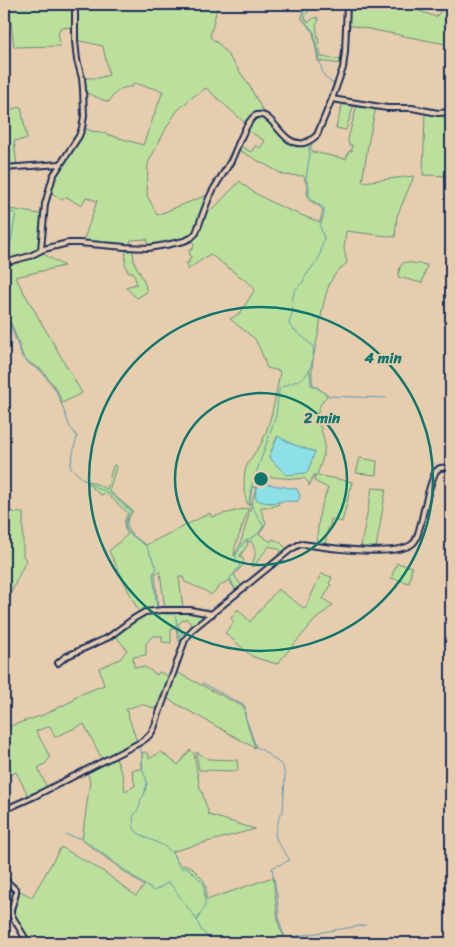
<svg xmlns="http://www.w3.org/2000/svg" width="455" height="947" font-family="Sriracha,sans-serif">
<rect width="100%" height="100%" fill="#e6cdae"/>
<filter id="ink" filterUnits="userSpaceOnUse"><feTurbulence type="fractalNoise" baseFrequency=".02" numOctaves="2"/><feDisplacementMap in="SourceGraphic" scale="10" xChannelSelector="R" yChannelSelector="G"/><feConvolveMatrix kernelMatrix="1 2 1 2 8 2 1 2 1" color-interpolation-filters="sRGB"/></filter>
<g filter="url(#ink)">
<g fill="#bbe09b" stroke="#6b887c" fill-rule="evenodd">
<polygon points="9,4 73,4 73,27 60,28 60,31 58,31 60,46 14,47"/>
<path d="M 76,4 L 218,4 L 210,37 L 220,45 L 228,55 L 249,85 L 263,111 L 274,120 L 288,137 L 294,141 L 301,141 L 310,138 L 312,137 L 320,121 L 333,85 L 336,86 L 320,128 L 313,138 L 302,142 L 291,141 L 270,119 L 255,114 L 227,165 L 211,190 L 194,233 C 186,243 161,245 148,247 L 147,239 L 131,240 L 129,246 L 83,242 L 97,201 L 86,197 L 81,206 L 67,197 L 62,200 L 52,193 L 48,205 L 46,205 L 53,178 L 83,128 L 95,132 L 96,131 L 143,145 L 163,91 L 134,83 L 132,87 C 121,86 114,93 109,102 C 101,100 92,94 85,93 L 83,78 L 98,78 L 109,75 L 103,46 L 76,40 ZM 206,88 L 245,123 L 226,162 L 211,186 L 207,195 L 157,215 L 147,195 L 148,163 L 168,125 L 177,111 L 191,98 Z"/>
<polygon points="305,4 312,4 305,17 306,20 309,22 311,20 317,17 319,21 316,25 321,57 343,60 342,64 318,61 313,32 303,20 302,17"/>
<polygon points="367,4 401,4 436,17 446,4 451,4 451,45 348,25 347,23 348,7 366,10"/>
<polygon points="343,102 354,104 346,130 336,128"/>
<path d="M 357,105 L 376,107 L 369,139 L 362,182 L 414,176 L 397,216 L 395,237 L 346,231 L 344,249 L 347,263 C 342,267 337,271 333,277 C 325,290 321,315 319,330 C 316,347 309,367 313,385 L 328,395 C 305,418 328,428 324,452 C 323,459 319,468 317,475 L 352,482 L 342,522 L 331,519 L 330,527 L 328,527 L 325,545 L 331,547 L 316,545 L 320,510 L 328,488 L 314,481 L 316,475 L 314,475 L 309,486 L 309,483 L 304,478 L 295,479 L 263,476 L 261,483 L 257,488 L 269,503 L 278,502 L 279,504 L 272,507 L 261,507 L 261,510 L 266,523 L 259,534 L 271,542 L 273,539 L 280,542 L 287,549 L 279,556 L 278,554 L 281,551 L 279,549 L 269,546 C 264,553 258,559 254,567 L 251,566 C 256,555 257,552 251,541 L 247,542 L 248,544 L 240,556 L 243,559 L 244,564 L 234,575 L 242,586 L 236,591 L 229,580 L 223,584 L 222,584 L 211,595 L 204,590 L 185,582 L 183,577 L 179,577 L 183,609 L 165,609 L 160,572 L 155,573 L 158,609 L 151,609 L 139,612 L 109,551 L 128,534 C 122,526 124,521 128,513 L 106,493 L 101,495 L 87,483 L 89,481 L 107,489 L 113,466 L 115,465 L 116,467 L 109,491 L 133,511 C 131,514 128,518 127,522 C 126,533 139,540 146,545 L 210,513 L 211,517 L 248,508 L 248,510 L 235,547 L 234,556 L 240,545 L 249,514 L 256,487 L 252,487 L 249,506 C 243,499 243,477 246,468 C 249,459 257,451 262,442 C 271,423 277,391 280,371 L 267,368 L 260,349 L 255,339 L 230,319 L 240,313 L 254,291 L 254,287 L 210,254 L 187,270 L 186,263 L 189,263 L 189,259 L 191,258 L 189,250 L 193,249 L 194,243 L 190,240 L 193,238 L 206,208 L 211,211 L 240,181 C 254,197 299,215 320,222 L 323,210 L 320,207 L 309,200 L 307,192 L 308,187 L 305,181 L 304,176 L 284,175 L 237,149 L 239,145 L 251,152 L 256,145 L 260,148 L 265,141 L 247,130 C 249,125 251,119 257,117 C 266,113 283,135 289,142 C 296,146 304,143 312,145 L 310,148 L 313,152 L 346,159 L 349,151 L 352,151 L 352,145 L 349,145 L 348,139 ZM 277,437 L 292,444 L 315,452 L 269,457 Z"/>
<polygon points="21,107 27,139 14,141 17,166 4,167 4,111"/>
<polygon points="428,112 451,113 451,176 423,175 425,113 428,113"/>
<path d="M 4,209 L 17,210 L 44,215 L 40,248 C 30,257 16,259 4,262 Z"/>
<polygon points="126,249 133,250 134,262 144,281 147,292 137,298 125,287 137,284 133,272 128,272 125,264"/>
<polygon points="42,251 42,253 64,266 15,277 82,393 62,403 57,390 42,370 33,365 24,359 11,323 7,323 6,325 4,324 4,264"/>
<polygon points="404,262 427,265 422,283 398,277 400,267"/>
<polygon points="360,458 377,461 376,475 356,473"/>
<polygon points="372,488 386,489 376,548 380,548 380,549 361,548 362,541"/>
<path d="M 4,508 C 10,512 16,513 23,513 L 23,556 L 26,560 L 5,606 L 5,646 L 4,654 Z"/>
<polygon points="397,563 412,567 409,583 391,578"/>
<polygon points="321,574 332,577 329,584 331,585 323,599 333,605 315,620 277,664 253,657 225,633 234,622 231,618 238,609 250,622 278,589 305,609"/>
<polygon points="157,611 197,613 207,614 193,627 186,618 178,624 184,638 183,641 179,641 176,629 171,629 171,643 162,642 162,636 153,636 146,643 146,655 133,657 134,667 145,667 157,675 159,672 168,676 156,709 142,704 126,709 137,742 102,759 84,724 55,737 50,726 36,731 50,757 46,763 38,768 47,788 29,797 16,772 4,779 4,728 43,715 74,700 74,697 104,685 99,668 120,659 127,650 115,635 140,615"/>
<polygon points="176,672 244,707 245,716 255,748 166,698"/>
<path d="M 190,750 L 194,754 L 200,789 L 201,789 L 209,815 L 255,829 L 174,851 L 172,852 C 174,855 177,864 181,865 C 183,866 186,865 189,866 C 192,867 201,877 203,880 C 208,886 205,893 207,900 L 273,877 L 278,920 L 280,929 L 287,943 L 30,943 L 13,915 L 14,905 L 20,891 L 32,897 L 61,847 L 104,872 L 136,896 L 144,886 L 82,840 L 90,781 L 87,772 L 78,776 L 115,756 L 123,776 L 125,791 L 135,786 L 132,770 L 141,769 L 142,768 L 142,753 L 145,752 L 149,755 L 149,759 L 161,752 L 178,765 Z"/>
<polygon points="196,752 208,759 237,760 238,771 199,770"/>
</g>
<g fill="#8ee0e7" stroke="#6099b0">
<polygon points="278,436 292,444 315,452 307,473 286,475 269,457"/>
<path d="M 261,483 L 297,489 L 300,496 L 298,501 C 294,502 290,501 285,501 C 275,502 265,505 256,499 C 255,492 256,488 261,483 Z"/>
</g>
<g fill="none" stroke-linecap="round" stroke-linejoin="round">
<g stroke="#6099b0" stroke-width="1">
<polyline points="306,4 302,18 314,32 319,60 323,73 325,77 335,85"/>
<polyline points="314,136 333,90"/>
<polyline points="4,212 16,213 8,258 4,261"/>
<polyline points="4,281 9,291 5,299 5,310 22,357 32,366 40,370 55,389 60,400 70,427 77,436 70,467 82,478 97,488 108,492 131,511 125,523 126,529 130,534 146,546 157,568 153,574 157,608"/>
<polyline points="309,370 310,371 311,385 318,388 328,396 386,398"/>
<path d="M 282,387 C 301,378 309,381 313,357 C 313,352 315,350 312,345 L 290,326 L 289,323 L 292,313 L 293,296 L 295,290 L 303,282 L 305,277 L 319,258 L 324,238 L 320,226 L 324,214 L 324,208 L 313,201 L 309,196 L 309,186 L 306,179 L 310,154 L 308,144"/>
<polyline points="251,504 249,502 252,485 276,416 279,390 280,388"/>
<polyline points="228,598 236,591 230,578 240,566 236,561 236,555 244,542 258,534 263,527 263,525 251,505"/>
<polyline points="199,610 212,611"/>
<polyline points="159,612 165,614 172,614"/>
<polyline points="173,612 176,618 177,629 181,638 181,647"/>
<path d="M 202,683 L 245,706 L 245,716 L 256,747 L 261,749 L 283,766 L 285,776 L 283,812 L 280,814 L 275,834 L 277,841 L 290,860 L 272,868 C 274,880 277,892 278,904 C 279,916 279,927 286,938"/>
<polyline points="150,732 164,691 175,663"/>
<polyline points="138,741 145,736"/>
<path d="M 139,745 L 142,753 L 143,772 L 146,778 L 147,783 L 144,795 L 140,801 L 140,806 L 133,817 L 134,829 C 144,840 157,840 168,849 C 174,853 176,862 181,868 L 188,868 L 204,884 L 205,906 L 197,920"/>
<path d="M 66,835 L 83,839 L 142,883 L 154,891 L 169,882 L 197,920 C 198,924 201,931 205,934 C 209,938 211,938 213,943"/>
<polyline points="288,943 286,938 366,925"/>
</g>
<g stroke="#1b2f5e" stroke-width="8">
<g id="minor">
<polyline points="332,99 387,108 412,108 438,113 451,112"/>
<polyline points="4,168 60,164"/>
<polyline points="41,250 45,204 53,176 79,136 82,128 84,116 83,89 82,78 77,60 75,41 75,4"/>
<path d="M 4,263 L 30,256 L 44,249 L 68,243 L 79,243 L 125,247 L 148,248 L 166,245 L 184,241 L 191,238 L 196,233 C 201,220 205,206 211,194 C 217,182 225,172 231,161 C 236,151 247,117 257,115 C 275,112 281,147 304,143 C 310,141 313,139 317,135 L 332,99 L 343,68 L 345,52 L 347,4"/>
<polyline points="58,663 65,657 109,637 133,619 145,612 162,610 190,610 212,614"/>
<path d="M 4,810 L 35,796 L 139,743 C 150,737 154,731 157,719 L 185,640 L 193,629 L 290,550 L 298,545 L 302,544 C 322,547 404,559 415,541 C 418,536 419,529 421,523 C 425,506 428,487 436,471 L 440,468 L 451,467"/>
<path d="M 4,879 L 16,890 C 17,898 10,905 11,914 L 28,943"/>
</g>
</g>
<use href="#minor" stroke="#e6cdae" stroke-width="4"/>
</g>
</g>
<g fill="none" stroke="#0f766e" stroke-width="2.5">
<circle cx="261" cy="479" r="86"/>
<circle cx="261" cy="479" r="172"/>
</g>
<circle cx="261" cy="479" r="8" fill="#0f766e" stroke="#e6cdae" stroke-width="2.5"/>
<g font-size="15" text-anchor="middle" font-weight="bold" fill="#0f766e" stroke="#e6cdae" stroke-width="4" stroke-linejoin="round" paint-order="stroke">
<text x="383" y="363">4 min</text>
<text x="322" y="423">2 min</text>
</g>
<rect width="455" height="947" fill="none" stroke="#e6cdae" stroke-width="20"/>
<rect x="10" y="10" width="435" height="927" fill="none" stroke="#1b2f5e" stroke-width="2" filter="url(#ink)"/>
</svg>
